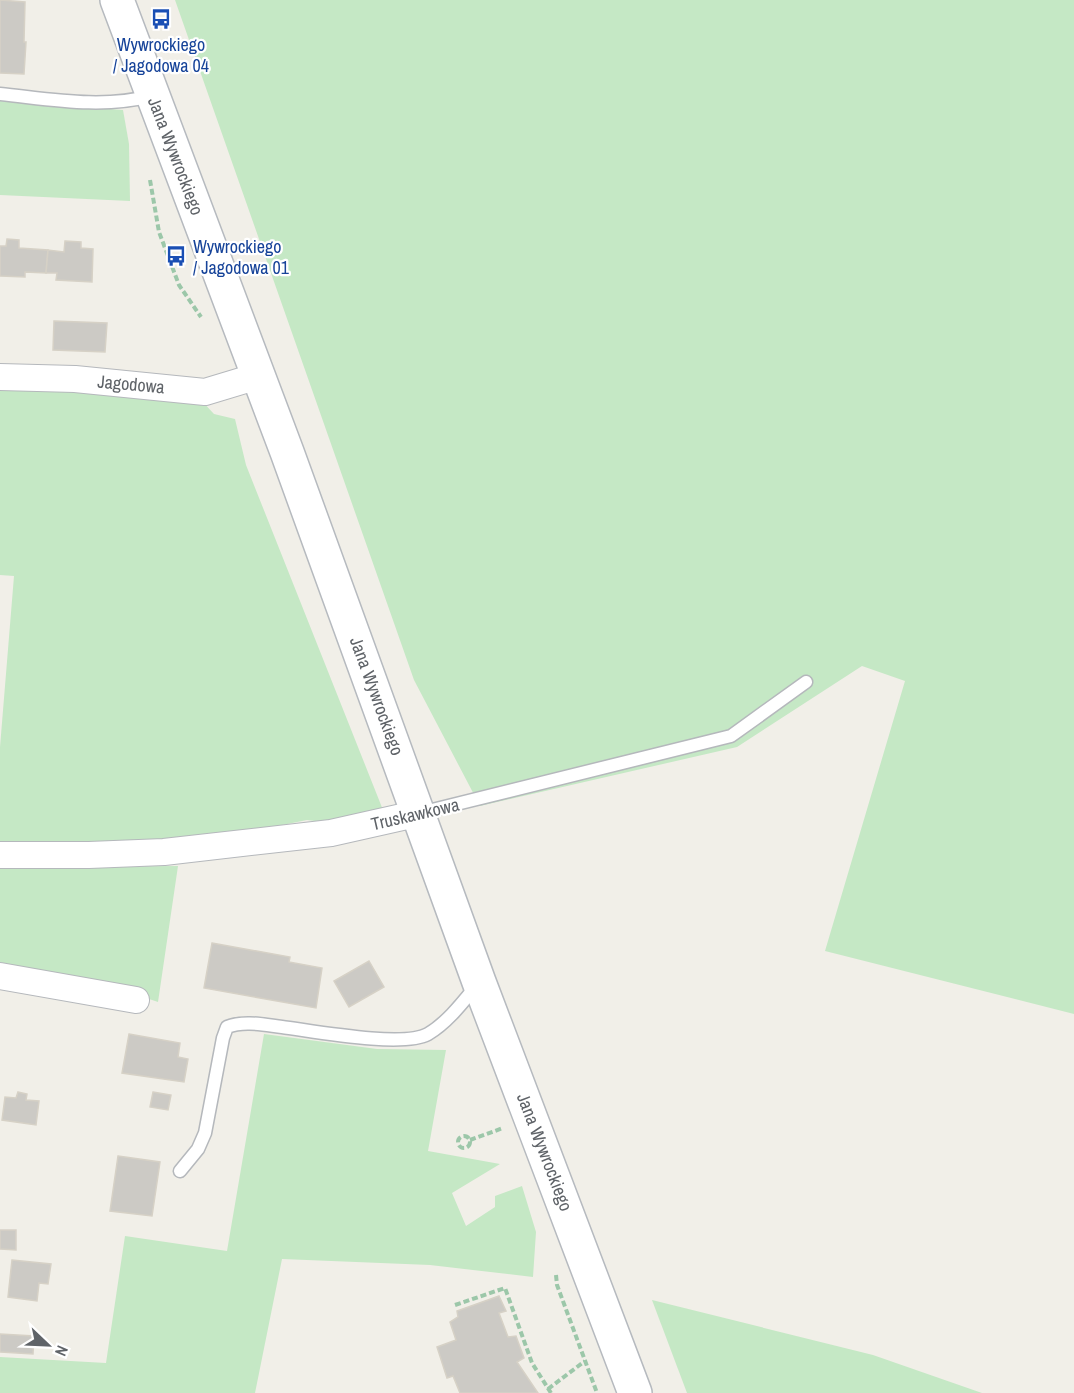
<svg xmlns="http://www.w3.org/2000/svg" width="1074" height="1393" font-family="'Archivo Narrow',sans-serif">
<rect width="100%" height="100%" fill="#f1efe8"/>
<g fill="#c5e8c5">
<polygon points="175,0 1074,0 1074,1014 825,951 905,681 862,666 737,747 480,806 414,680"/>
<polygon points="0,101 123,110 129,144 130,201 0,195"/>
<polygon points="0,388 200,399 214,414 235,419 246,465 383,810 330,823 307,820 228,836 0,850 0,747 14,576 0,575"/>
<polygon points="178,866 158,1002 96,981 0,967 0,867"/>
<polygon points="264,1034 377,1049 446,1050 428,1151 500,1164 452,1193 466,1226 495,1207 495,1196 522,1186 536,1232 533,1277 430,1265 282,1259 255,1393 0,1393 0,1357 106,1363 125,1236 227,1251"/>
<polygon points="652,1300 873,1355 982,1393 687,1393"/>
</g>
<g fill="#cccac5" stroke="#d6d1c6" stroke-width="1.5">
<polygon points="0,0 25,2 24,42 26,42 24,74 0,73"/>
<polygon points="7,239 19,240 19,248 48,250 46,273 25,272 25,277 0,276 0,246 6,246"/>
<polygon points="65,241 81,242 81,248 93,249 92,282 56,280 57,273 46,273 48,250 64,252"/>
<polygon points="54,321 107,323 105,352 53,350"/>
<polygon points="212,943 290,957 289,962 322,968 316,1008 204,988"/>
<polygon points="369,961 384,987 349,1007 334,981"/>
<polygon points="129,1034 180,1043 178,1057 188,1059 184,1082 122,1073"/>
<polygon points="18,1092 27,1094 26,1100 39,1101 36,1125 2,1120 5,1097 16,1098"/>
<polygon points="153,1092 171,1095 168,1110 150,1107"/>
<polygon points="118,1156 160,1162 152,1216 110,1211"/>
<polygon points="0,1230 16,1230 16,1250 0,1249"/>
<polygon points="12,1260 51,1264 48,1284 39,1283 37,1301 8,1297"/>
<polygon points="499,1296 506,1311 499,1313 508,1337 516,1336 524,1358 517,1362 538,1393 460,1393 453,1376 447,1378 437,1347 456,1340 450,1322 458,1317 457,1311"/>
<polygon points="0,1334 34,1336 33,1354 0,1352"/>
</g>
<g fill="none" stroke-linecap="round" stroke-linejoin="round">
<g stroke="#b5b8bc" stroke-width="15">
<g id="lane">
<path d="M 0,94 C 50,99 101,109 151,96"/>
<polyline points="420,813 731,736 806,682"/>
<path d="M 180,1171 L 198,1149 L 205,1133 L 223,1038 L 227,1027 C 244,1020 265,1025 282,1027 C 313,1031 403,1048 428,1034 C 447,1023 463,1002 477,985"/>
</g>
</g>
<g stroke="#b5b8bc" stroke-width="28">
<g id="street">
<polyline points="0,377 75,379 205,392 258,376"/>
<polyline points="0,855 89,855 164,852 331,833 420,813"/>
<polyline points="0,976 136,1000"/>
</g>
</g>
<g stroke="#b6babf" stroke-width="36">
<polyline id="secondary" points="117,0 287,452 479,982 635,1393"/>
</g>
<g stroke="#9cc7a9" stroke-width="4" stroke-dasharray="6 3" stroke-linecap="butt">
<polyline points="150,180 159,232 179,285 201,317"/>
<circle cx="464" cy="1142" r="6"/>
<polyline points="470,1140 503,1128"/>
<polyline points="556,1275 557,1285 597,1393"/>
<polyline points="455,1305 505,1288 532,1363 551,1393"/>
<polyline points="548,1389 585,1361"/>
</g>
<use href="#lane" stroke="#fff" stroke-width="12"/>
<use href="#street" stroke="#fff" stroke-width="26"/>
<use href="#secondary" stroke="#fff" stroke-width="33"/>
</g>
<defs>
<g id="bus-bare" transform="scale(1.62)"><path d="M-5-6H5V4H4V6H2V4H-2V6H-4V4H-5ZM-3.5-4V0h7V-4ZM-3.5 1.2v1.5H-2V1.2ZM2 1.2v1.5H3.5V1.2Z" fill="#1a4fb4" stroke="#fff" stroke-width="2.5" paint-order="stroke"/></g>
</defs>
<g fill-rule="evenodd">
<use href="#bus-bare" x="161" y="19"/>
<use href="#bus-bare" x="176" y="256"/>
</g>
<g text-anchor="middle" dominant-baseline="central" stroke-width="4.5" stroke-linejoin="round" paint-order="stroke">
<g font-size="18" fill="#164399" stroke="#fff">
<text x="161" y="44">Wywrockiego<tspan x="161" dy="21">/ Jagodowa 04</tspan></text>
<text x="193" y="246" text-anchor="start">Wywrockiego<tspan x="193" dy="21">/ Jagodowa 01</tspan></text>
</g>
<g font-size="18" fill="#5f6368" stroke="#fff">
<text transform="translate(176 156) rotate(69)">Jana Wywrockiego</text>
<text transform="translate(131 384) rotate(5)">Jagodowa</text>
<text transform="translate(377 696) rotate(70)">Jana Wywrockiego</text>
<text transform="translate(415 814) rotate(-13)">Truskawkowa</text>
<text transform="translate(545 1152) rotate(69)">Jana Wywrockiego</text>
</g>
</g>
<g transform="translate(48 1345) rotate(113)" stroke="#ffffff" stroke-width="4.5" paint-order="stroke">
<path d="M0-4.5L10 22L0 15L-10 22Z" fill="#5f6368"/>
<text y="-9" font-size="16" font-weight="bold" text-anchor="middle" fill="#5f6368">N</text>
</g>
</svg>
